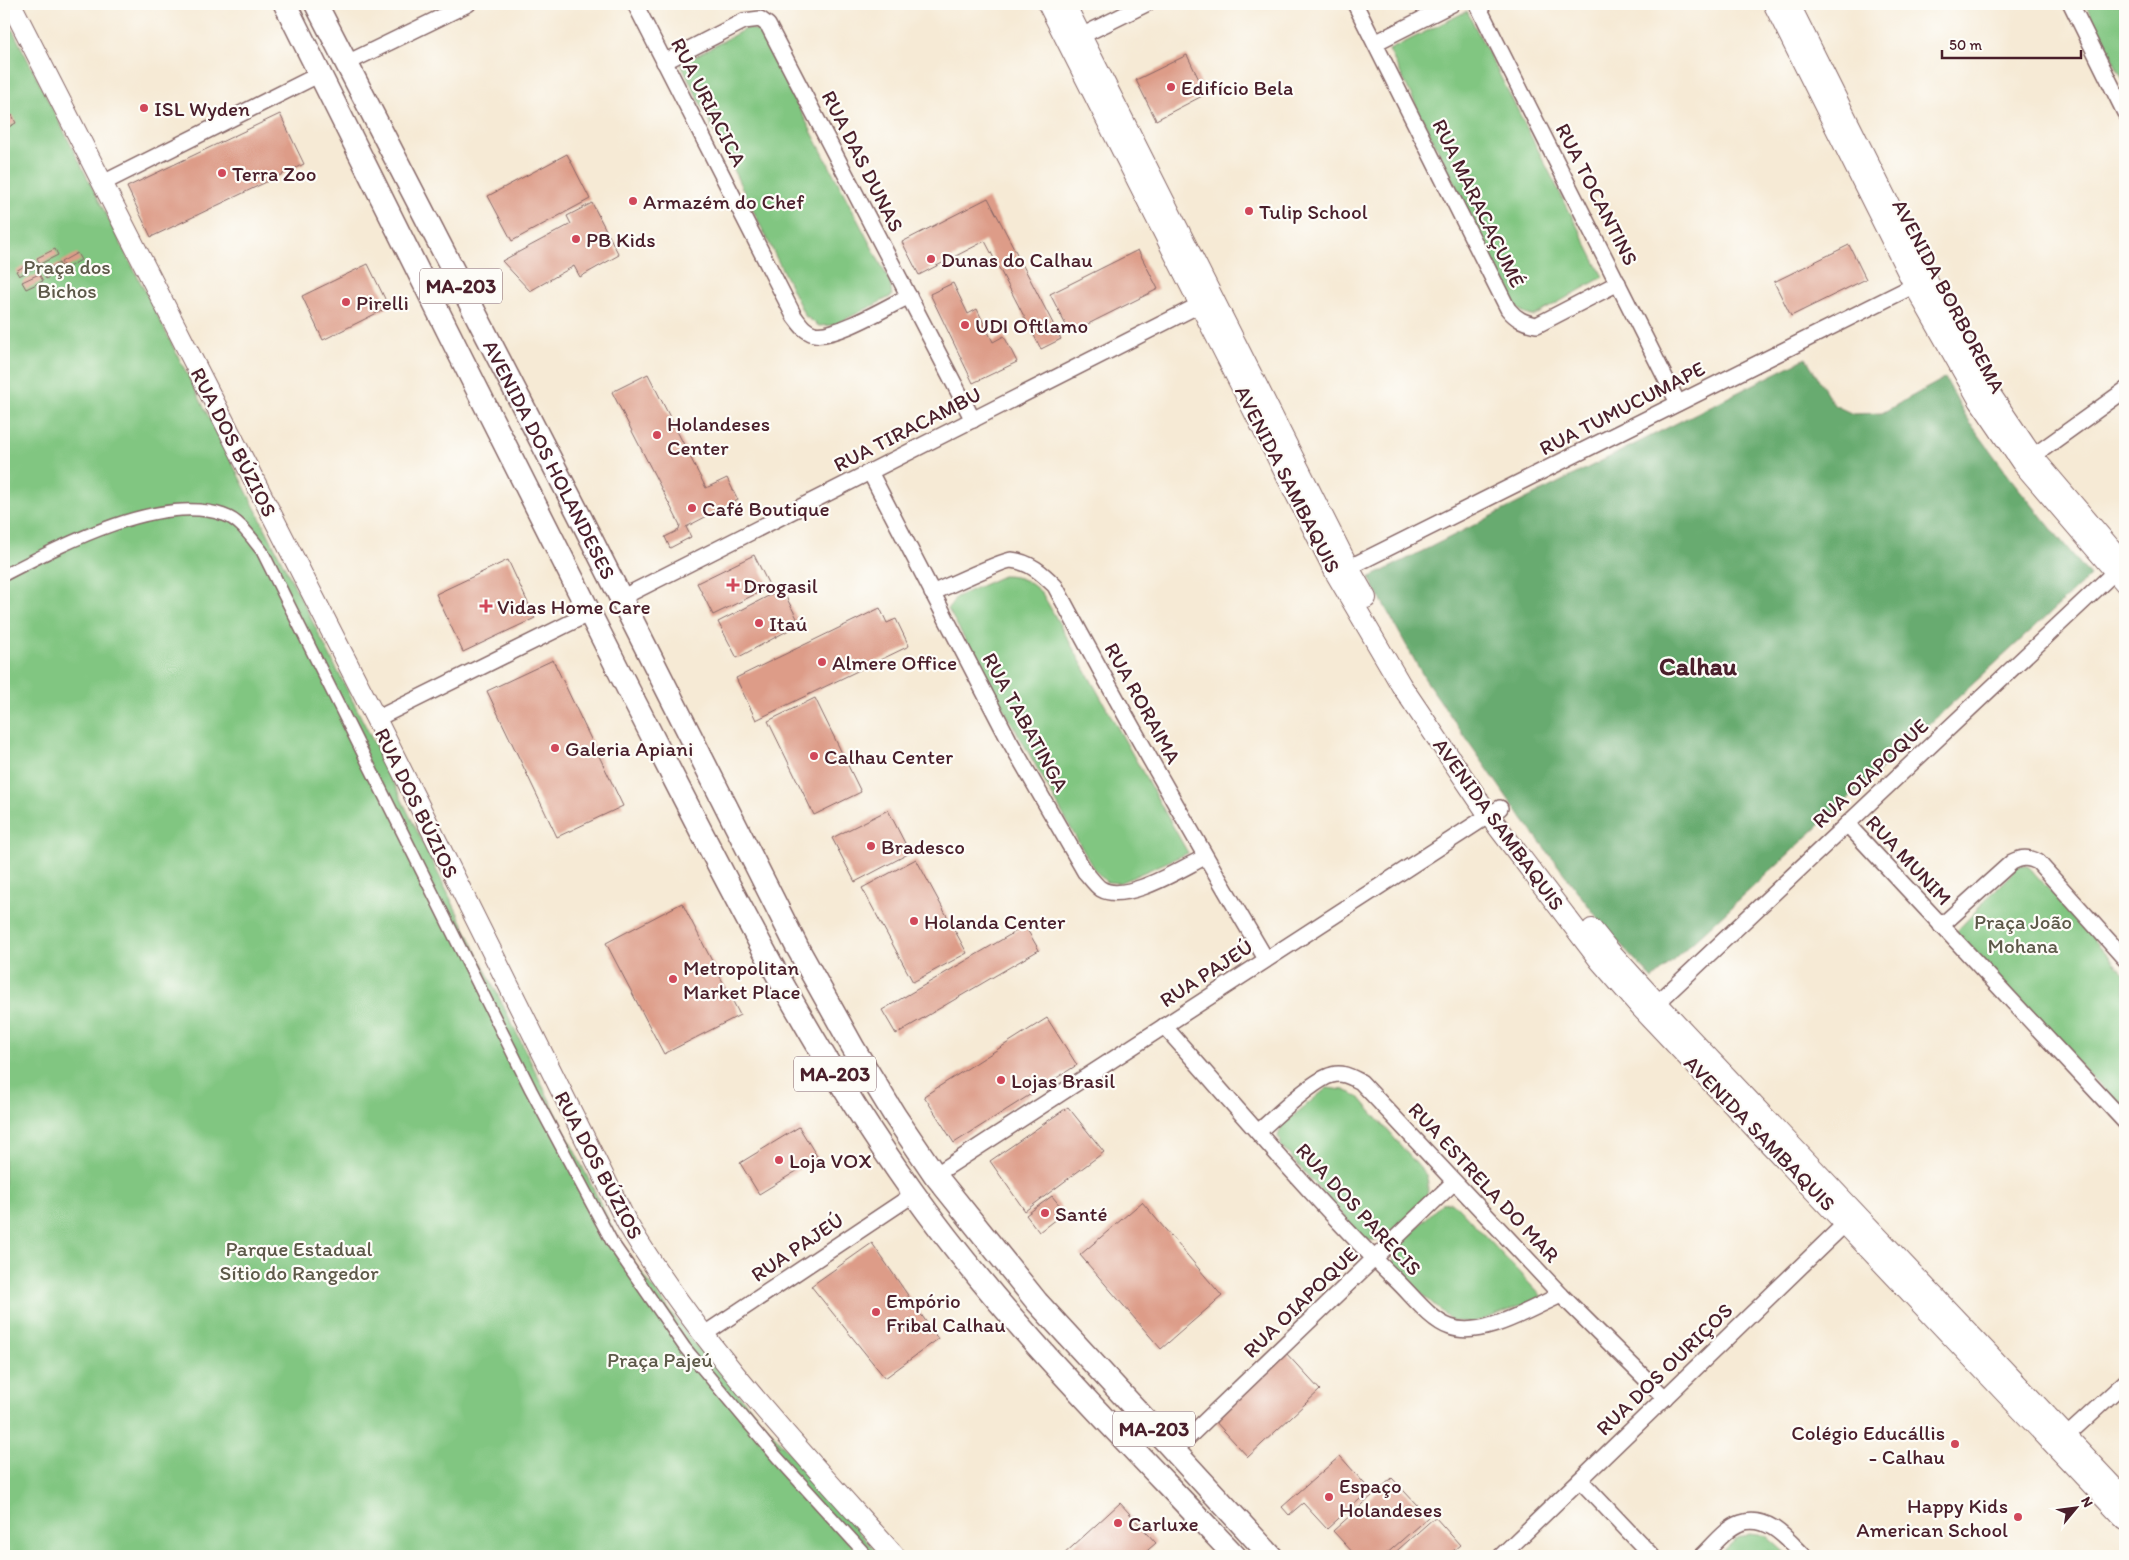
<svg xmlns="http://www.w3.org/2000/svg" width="2129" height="1560" font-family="Itim,sans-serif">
<rect width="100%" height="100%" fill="#fdfcf7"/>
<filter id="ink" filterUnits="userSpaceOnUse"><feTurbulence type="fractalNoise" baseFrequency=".02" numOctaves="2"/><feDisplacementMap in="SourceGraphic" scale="10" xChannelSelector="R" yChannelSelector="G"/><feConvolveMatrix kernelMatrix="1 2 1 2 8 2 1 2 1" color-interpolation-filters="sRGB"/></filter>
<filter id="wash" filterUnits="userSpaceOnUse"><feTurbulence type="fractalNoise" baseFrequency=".0096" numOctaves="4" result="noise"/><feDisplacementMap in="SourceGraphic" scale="20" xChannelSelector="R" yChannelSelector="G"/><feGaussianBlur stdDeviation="1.12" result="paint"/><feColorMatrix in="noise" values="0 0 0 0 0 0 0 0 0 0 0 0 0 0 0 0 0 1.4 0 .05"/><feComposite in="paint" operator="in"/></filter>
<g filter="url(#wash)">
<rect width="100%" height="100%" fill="#f6ead5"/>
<g fill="#81c681" stroke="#667256">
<polygon points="2085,4 2125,4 2125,84"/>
<polygon points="1467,11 1603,277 1534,316 1525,314 1515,306 1389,50"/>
<polygon points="4,13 365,725 620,1243 693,1342 880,1556 4,1556"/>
<polygon points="747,28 759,31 890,282 892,296 834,325 819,326 805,316 681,64"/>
<path d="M 1003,576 C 1021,576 1029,581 1042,593 L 1188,853 L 1119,883 L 1106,882 L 1093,868 L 948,609 L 956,597 Z"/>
<polygon points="2018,866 2028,866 2125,974 2125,1112 1955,933"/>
<path d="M 1327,1088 L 1344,1090 L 1358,1096 L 1426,1175 C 1428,1181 1429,1188 1427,1194 C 1422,1205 1392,1236 1381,1239 C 1376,1241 1371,1240 1365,1240 L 1282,1147 L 1278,1136 L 1282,1125 Z"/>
<polygon points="1450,1202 1457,1206 1543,1298 1471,1324 1451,1320 1393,1268 1394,1255 1398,1246 1442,1203"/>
<polygon points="1749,1534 1766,1536 1789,1556 1718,1556 1734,1541"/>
</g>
<polygon fill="#68ab6f" stroke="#59654d" points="1806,358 1834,405 1853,414 1882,413 1945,378 1968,420 2011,479 2090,576 1653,979 1606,929 1513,806 1425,679 1369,578"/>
<g id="blocks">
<g fill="#dd9c88">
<polygon points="1187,55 1206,94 1156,120 1136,80"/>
<polygon points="280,114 304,164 151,237 127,187"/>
<polygon points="12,115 16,123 5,129 4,120"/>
<polygon points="567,154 590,199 512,241 488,196"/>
<polygon points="988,198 1061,339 1041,349 985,241 919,275 902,242"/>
<polygon points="592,203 619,255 580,277 574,266 530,291 502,261 571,224 567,216"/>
<polygon points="1849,245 1866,279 1791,316 1774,282"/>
<polygon points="55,249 58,255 40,264 37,258"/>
<polygon points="1138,250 1158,289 1070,333 1050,294"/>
<polygon points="77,253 81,260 65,269 61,262"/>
<polygon points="31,262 34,268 19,276 16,271"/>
<polygon points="59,263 63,270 46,279 43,272"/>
<polygon points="368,264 389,307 323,340 302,296"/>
<polygon points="39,274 43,281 26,289 22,282"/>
<polygon points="953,283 968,314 977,309 993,342 1004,336 1017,362 973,383 930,294"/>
<polygon points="648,374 706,488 727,478 738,500 686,527 691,537 670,548 665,537 679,530 680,525 612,392"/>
<polygon points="754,555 770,587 713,615 697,583"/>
<polygon points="508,560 535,618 463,652 436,594"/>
<polygon points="782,589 800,624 737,658 718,622"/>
<polygon points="880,608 887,623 896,619 909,646 756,720 736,678"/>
<polygon points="553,660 623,806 557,837 487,691"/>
<polygon points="815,698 861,792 814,815 768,721"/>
<polygon points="888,810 910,853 855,882 832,838"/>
<polygon points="916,859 967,953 913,982 862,888"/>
<polygon points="682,903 740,1015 664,1054 606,943"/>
<polygon points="1025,926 1039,950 896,1034 882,1010"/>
<polygon points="1047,1018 1077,1065 954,1143 924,1096"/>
<polygon points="1068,1107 1104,1152 1025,1211 990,1161"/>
<polygon points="799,1127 818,1158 759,1194 740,1163"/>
<polygon points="1052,1196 1065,1212 1039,1232 1026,1215"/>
<polygon points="1142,1202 1222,1296 1161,1349 1080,1255"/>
<polygon points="872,1243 938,1339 885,1378 811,1286"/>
<polygon points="1285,1352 1320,1390 1248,1457 1213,1419"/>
<polygon points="1340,1456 1370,1490 1327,1529 1303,1503 1289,1515 1282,1507"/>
<polygon points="1392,1478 1428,1517 1384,1556 1356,1556 1333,1531"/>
<polygon points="1120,1503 1156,1543 1141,1556 1062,1556"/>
<polygon points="1435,1517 1460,1545 1447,1556 1391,1556"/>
</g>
</g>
</g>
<g filter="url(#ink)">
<use href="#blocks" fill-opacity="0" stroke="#866666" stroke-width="1"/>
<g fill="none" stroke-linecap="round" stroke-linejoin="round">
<g stroke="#866666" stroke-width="14">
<path id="pedestrian" d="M 4,575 C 60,546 159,493 224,515 C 240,520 252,539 262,551 L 531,1090 L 612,1242 L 685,1348 L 776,1456 L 867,1556"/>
</g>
<g stroke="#866666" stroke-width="18">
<g id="minor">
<path d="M 635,4 L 794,316 C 800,324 804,331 814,334 C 834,339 889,306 909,296"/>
<path d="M 1355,4 L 1508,309 C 1516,319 1524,323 1537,325 L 1618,283"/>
<polyline points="1477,4 1678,403"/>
<polyline points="2071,4 2125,113"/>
<polyline points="1071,41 1146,4"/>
<polyline points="1375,43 1452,4"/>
<polyline points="664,62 744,21 760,19 768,25 973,420"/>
<polyline points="347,63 468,4"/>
<polyline points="101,184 320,74"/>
<polyline points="2025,462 2125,390"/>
<path d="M 870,472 L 1009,740 L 1085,872 C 1090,877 1095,885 1101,889 C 1126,904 1182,868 1205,857"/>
<polyline points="1340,572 1923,281"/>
<path d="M 932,593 C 944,588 1003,560 1011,560 C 1030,562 1042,573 1055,586 C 1122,712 1193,836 1266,959"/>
<polyline points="621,598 1209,300"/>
<polyline points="376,719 590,613"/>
<polyline points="1847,824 2125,1122"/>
<path d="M 1941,926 L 2012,862 C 2022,857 2028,857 2038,862 L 2125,959"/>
<polyline points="1651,1009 2122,565"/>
<path d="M 1164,1026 C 1240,1111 1314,1200 1396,1280 C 1412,1295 1430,1320 1450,1327 C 1482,1339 1531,1308 1561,1295"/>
<path d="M 1258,1132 C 1274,1118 1314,1079 1332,1075 C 1343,1072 1351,1077 1361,1082 L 1561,1295 L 1665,1398"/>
<polyline points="935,1175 1500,808"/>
<polyline points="703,1335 914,1194"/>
<polyline points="2060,1442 2125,1382"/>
<polyline points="1174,1451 1454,1182"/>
<polyline points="1580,1480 1652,1556"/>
<polyline points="1501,1556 1852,1217"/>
<path d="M 1702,1556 C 1713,1546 1726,1528 1741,1523 C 1768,1514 1788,1540 1804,1556"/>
</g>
</g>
<g stroke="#866666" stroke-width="21">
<g id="tertiary">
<polyline points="1773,4 1914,286 1979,401 2022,464 2125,584"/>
<polyline points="1790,4 1927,279 1991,394 2033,456 2125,564"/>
</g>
</g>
<g stroke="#866666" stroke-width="22">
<g id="secondary">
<path d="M 11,4 L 376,719 L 627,1223 C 700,1345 800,1450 895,1556"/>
<polyline points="1048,4 1336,574 1401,685 1488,814 1600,961 1641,1008 2125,1520"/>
<polyline points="1065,4 1349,568 1366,598"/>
<polyline points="1592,929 1608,949 1657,1003 2125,1498"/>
</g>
</g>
<g stroke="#866666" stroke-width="25">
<g id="primary">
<path d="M 285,4 C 398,232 512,460 627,687 C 715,858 800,1034 912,1191 C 1006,1323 1124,1438 1235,1556"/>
<path id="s1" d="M 316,4 L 576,509 L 797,947 L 854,1049 L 895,1116 L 935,1175 L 1037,1302 L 1271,1556"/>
</g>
</g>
<use href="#pedestrian" stroke="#fff" stroke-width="11"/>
<use href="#minor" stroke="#fff" stroke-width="15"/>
<use href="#tertiary" stroke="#fff" stroke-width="19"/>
<use href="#secondary" stroke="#fff" stroke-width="20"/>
<use href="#primary" stroke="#fff" stroke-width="22"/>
</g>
</g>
<g fill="#d1495b" stroke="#fdfcf7" stroke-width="2">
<circle cx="1171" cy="87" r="5"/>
<circle cx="144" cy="108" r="5"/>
<circle cx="222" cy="173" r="5"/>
<circle cx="633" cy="201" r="5"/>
<circle cx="1249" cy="211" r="5"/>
<circle cx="576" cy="239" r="5"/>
<circle cx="931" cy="259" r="5"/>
<circle cx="346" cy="302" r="5"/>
<circle cx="965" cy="325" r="5"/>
<circle cx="657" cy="435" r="5"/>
<circle cx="692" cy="508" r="5"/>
<path d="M730.5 577.5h5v5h5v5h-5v5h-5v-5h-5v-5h5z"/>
<path d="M483.5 598.5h5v5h5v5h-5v5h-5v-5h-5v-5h5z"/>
<circle cx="759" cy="623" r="5"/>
<circle cx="822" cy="662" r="5"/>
<circle cx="555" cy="748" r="5"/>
<circle cx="814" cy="756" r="5"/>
<circle cx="871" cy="846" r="5"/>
<circle cx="914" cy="921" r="5"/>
<circle cx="673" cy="979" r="5"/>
<circle cx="1001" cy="1080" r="5"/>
<circle cx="779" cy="1160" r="5"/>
<circle cx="1045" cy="1213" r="5"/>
<circle cx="876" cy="1312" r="5"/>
<circle cx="1955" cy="1444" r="5"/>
<circle cx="1329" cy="1497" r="5"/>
<circle cx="2018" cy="1517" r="5"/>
<circle cx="1118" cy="1523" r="5"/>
</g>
<g text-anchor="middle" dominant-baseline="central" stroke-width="4.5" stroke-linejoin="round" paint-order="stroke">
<g fill="#fdfcf7" stroke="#806168" stroke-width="1">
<rect x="420" y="268.5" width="82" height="35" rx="4"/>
<rect x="794" y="1056.5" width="82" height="35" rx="4"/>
<rect x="1113" y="1411.5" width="82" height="35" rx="4"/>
</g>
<g font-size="20" font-weight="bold" fill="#4a1f2b">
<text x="461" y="286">MA-203</text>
<text x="835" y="1074">MA-203</text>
<text x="1154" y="1429">MA-203</text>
</g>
<g font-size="21" fill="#4a1f2b" stroke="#fdfcf7" text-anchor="start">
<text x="1181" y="87">Edifício Bela</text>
<text x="154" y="108">ISL Wyden</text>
<text x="232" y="173">Terra Zoo</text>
<text x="643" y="201">Armazém do Chef</text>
<text x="1259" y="211">Tulip School</text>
<text x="586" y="239">PB Kids</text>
<text x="941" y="259">Dunas do Calhau</text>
<text x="356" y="302">Pirelli</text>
<text x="975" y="325">UDI Oftlamo</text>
<text x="667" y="423">Holandeses<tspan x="667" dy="24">Center</tspan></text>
<text x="702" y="508">Café Boutique</text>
<text x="743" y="585">Drogasil</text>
<text x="497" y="606">Vidas Home Care</text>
<text x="769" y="623">Itaú</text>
<text x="832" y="662">Almere Office</text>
<text x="565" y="748">Galeria Apiani</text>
<text x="824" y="756">Calhau Center</text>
<text x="881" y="846">Bradesco</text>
<text x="924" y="921">Holanda Center</text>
<text x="683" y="967">Metropolitan<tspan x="683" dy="24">Market Place</tspan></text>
<text x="1011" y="1080">Lojas Brasil</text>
<text x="789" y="1160">Loja VOX</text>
<text x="1055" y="1213">Santé</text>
<text x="886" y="1300">Empório<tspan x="886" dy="24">Fribal Calhau</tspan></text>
<text x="1945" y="1432" text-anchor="end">Colégio Educállis<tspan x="1945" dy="24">- Calhau</tspan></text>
<text x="1339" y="1485">Espaço<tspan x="1339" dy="24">Holandeses</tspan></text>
<text x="2008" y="1505" text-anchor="end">Happy Kids<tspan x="2008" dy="24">American School</tspan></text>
<text x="1128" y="1523">Carluxe</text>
</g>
<g font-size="21" fill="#4a1f2b" stroke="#fdfcf7">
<text transform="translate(709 102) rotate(63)">RUA URIACICA</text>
<text transform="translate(863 161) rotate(63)">RUA DAS DUNAS</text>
<text transform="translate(1597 194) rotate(63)">RUA TOCANTINS</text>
<text transform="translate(1479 203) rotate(64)">RUA MARACAÇUMÉ</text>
<text transform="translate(1949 296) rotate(62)">AVENIDA BORBOREMA</text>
<text transform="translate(1622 408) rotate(-27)">RUA TUMUCUMAPE</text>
<text transform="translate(907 429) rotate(-27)">RUA TIRACAMBU</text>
<text transform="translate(234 442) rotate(63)">RUA DOS BÚZIOS</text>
<text stroke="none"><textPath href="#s1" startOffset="512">AVENIDA DOS HOLANDESES</textPath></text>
<text transform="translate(1288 479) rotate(63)">AVENIDA SAMBAQUIS</text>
<text transform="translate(1143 703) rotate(61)">RUA RORAIMA</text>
<text transform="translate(1026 722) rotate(61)">RUA TABATINGA</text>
<text transform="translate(1870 773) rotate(-43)">RUA OIAPOQUE</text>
<text transform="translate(417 803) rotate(64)">RUA DOS BÚZIOS</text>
<text transform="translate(1499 824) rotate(54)">AVENIDA SAMBAQUIS</text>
<text transform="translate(1909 860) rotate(47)">RUA MUNIM</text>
<text transform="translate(1206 973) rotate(-33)">RUA PAJEÚ</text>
<text transform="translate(1760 1133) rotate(46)">AVENIDA SAMBAQUIS</text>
<text transform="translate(599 1165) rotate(62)">RUA DOS BÚZIOS</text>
<text transform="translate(1484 1182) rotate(47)">RUA ESTRELA DO MAR</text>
<text transform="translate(1359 1209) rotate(47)">RUA DOS PARECIS</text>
<text transform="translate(797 1247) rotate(-34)">RUA PAJEÚ</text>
<text transform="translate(1300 1302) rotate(-44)">RUA OIAPOQUE</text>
<text transform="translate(1664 1369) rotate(-44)">RUA DOS OURIÇOS</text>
</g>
<g font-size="21" fill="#5d5949" stroke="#fdfcf7">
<text x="67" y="266">Praça dos<tspan x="67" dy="24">Bichos</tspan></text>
<text x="2023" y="921">Praça João<tspan x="2023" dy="24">Mohana</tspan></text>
<text x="299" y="1248">Parque Estadual<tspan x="299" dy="24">Sítio do Rangedor</tspan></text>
<text x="660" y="1359">Praça Pajeú</text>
</g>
<g font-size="26" font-weight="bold" fill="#4a1f2b" stroke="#fdfcf7">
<text x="1698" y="666">Calhau</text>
</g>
</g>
<rect width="2129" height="1560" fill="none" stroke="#fdfcf7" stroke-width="20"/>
<g transform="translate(2076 1508) rotate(61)" stroke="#fdfcf7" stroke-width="4" paint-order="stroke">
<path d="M0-4L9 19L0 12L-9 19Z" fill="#4a1f2b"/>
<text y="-8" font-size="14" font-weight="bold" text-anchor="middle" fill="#4a1f2b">N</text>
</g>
<path d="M1942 50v8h139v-8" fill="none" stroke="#4a1f2b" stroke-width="2.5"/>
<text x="1949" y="50" font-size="15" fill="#4a1f2b" stroke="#fdfcf7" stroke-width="4" paint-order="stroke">50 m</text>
</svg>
